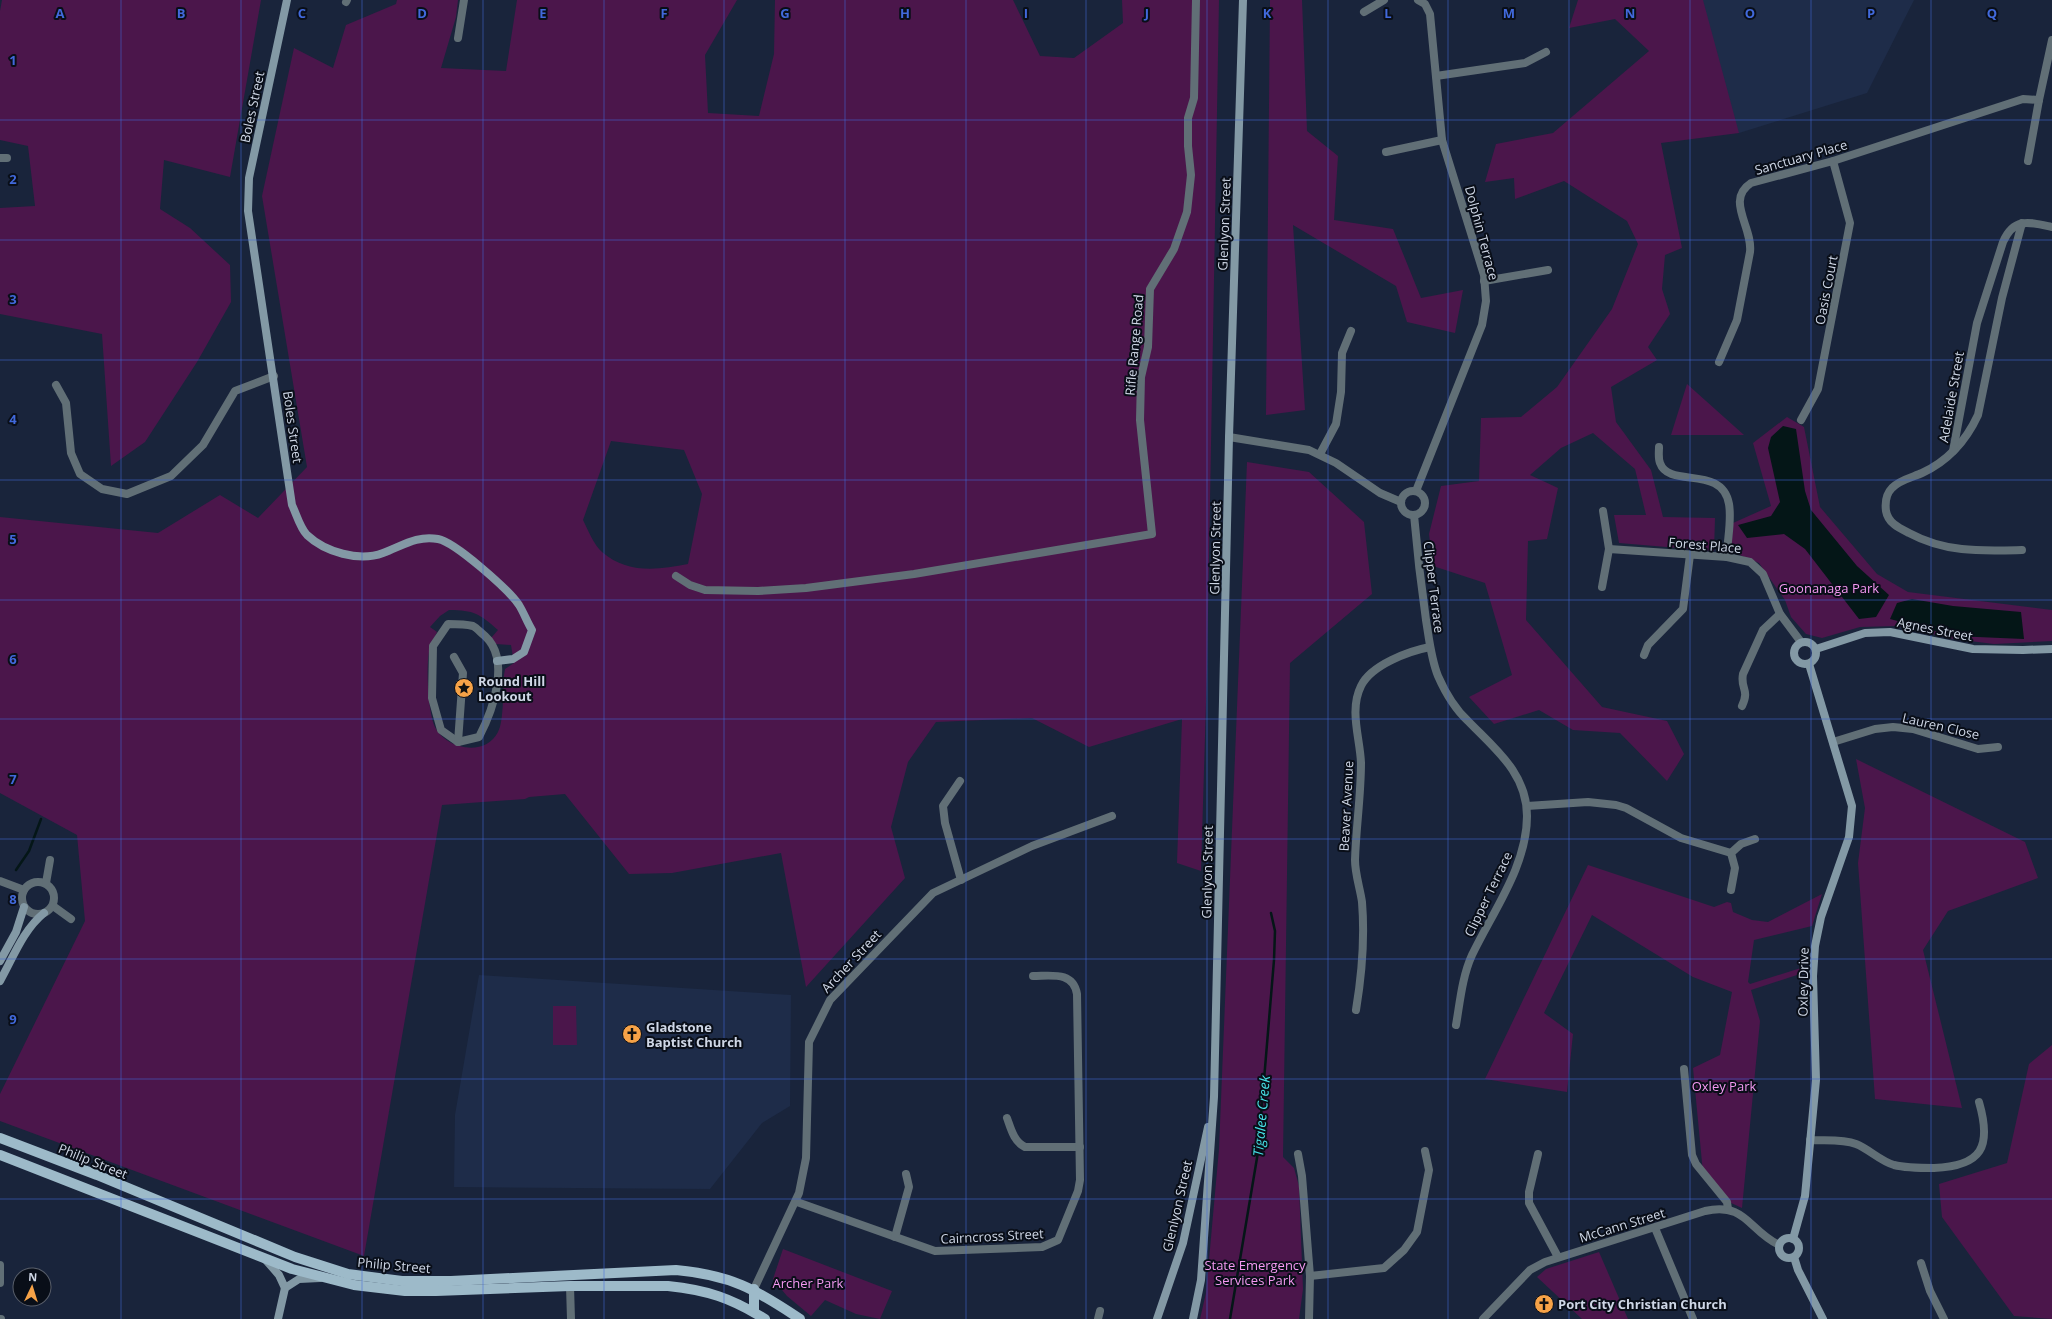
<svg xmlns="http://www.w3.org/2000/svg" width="2052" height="1319" font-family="'Open Sans',sans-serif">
<rect width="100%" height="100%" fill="#19243b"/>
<g fill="#1e2c49">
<polygon points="1622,0 1914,0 1867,93 1739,133"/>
<polygon points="479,975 791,995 790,1106 762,1123 710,1189 454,1187 455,1115"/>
</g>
<g fill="#4b164b" fill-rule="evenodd">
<polygon points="2,0 261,0 230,177 164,160 160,209 190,228 230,265 231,302 197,362 145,442 111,466 102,334 0,314 0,208 35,206 28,146 0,140 0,11"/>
<path d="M 397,0 L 458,0 L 456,17 L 441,68 L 506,71 L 517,0 L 737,0 L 705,55 L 708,113 L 759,116 L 774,54 L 775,0 L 1013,0 L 1040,56 L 1074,58 L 1123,23 L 1122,0 L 1219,0 L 1207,669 L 1201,871 L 1177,863 L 1182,719 L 1089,747 L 1032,718 L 936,722 L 908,762 L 891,827 L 905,878 L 806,987 L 781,853 L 672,873 L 629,874 L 565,794 L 529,797 L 525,799 L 442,805 L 364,1256 L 0,1121 L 0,1094 L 85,921 L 77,835 L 0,793 L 0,517 L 158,533 L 220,495 L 258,518 L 307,467 L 262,196 L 294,48 L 333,68 L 346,25 L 396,4 ZM 611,441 L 684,450 L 702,494 L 688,564 C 658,570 627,574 602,552 C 594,545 588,530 583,520 ZM 449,610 C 474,610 480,614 498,630 L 491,638 L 496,644 L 511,645 L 514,663 L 505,669 L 504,675 C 503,688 504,722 498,732 C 485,758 444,749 434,725 C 428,709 426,668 429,652 C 430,646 434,639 437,632 L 430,627 L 440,616 Z"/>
<polygon points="1270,0 1302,0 1307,131 1338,156 1334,220 1393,229 1421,298 1463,290 1455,333 1407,322 1396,286 1293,225 1305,410 1266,415"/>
<polygon points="1578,0 1703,0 1739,133 1661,143 1682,248 1665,255 1662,289 1670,314 1648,347 1657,360 1611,387 1616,422 1651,470 1663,517 1715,518 1714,551 1619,543 1614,515 1646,515 1635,469 1593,433 1561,448 1530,475 1558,488 1547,539 1528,541 1526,620 1602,707 1667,721 1684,754 1667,781 1620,733 1573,730 1539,710 1494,724 1469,697 1512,675 1485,583 1433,566 1429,534 1441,486 1479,481 1481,418 1521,417 1557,387 1612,309 1638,244 1627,221 1564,181 1515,199 1514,178 1485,182 1496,144 1553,133 1649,51 1615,19 1569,28"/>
<polygon points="1687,384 1744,435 1671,435"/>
<polygon points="1787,417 1804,427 1820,507 1877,574 1908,592 2052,610 2052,641 1994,644 1954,639 1897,626 1860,627 1822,638 1806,634 1791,617 1785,600 1759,563 1735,553 1731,549 1733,523 1771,506 1753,443"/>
<polygon points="1247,462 1309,472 1364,522 1372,594 1290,663 1283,1157 1294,1168 1299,1186 1303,1289 1299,1319 1200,1319 1206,1293 1219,1149"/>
<polygon points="1856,759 2025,842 2038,878 1948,911 1923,950 1962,1108 1875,1099 1858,863 1865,808"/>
<polygon points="1588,865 1714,907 1727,902 1731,903 1733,912 1752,920 1768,922 1822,894 1812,926 1754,940 1748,982 1750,984 1807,966 1806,972 1751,990 1760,1021 1742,1208 1729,1202 1703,1173 1693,1068 1720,1055 1732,992 1693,977 1592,915 1544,1013 1573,1034 1567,1092 1485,1079"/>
<polygon points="553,1006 576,1006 577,1045 553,1045"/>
<polygon points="2052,1045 2052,1319 2014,1316 1942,1217 1939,1184 2007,1163 2029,1064"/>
<polygon points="783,1249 892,1291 880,1319 856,1314 825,1300 811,1316 787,1296 773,1279"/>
<polygon points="1599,1252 1628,1319 1582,1319 1537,1277 1546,1269"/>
</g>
<g fill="#041617">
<polygon points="1783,426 1796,429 1805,491 1811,510 1857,566 1889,595 1876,617 1859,619 1805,549 1784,534 1747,538 1738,525 1771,516 1780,502 1768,448 1771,437"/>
<polygon points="1912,599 1953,606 2021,612 2024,639 1954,636 1890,619 1897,603"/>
</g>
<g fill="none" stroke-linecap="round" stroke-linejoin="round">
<g stroke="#041617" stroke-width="2.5">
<polyline points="16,870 29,851 41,819"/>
<polyline points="1230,1319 1258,1152 1274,960 1275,931 1271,913"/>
</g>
<g stroke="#616f76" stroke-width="8">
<polyline points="346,2 347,0"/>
<polyline points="1364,12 1384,0"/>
<polyline points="458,38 464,0"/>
<polyline points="1436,76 1525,63 1546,52"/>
<polyline points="1386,152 1442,140"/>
<polyline points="0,158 7,158"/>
<polyline points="2028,161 2039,100 2052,40"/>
<path d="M 2022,223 L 2002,298 L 1978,415 C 1966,441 1948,461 1922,473 C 1913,477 1899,480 1892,488 C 1886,494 1885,503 1886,511 C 1888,523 1899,528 1909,533 C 1946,553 1982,551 2022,550"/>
<polyline points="1484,281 1548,270"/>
<path d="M 1719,362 L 1737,320 L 1750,252 C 1753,227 1725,200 1751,183 L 1833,161 L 2023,99 L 2039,100"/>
<polyline points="56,385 66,403 71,453 80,474 102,489 127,494 171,476 203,445 235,391 274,376"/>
<polyline points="1801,420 1818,389 1850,223 1833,161"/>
<polyline points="1229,437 1309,450 1336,463 1380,493 1401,502"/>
<path d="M 1659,447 C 1659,452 1658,458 1660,463 C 1669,489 1722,464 1729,504 C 1732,521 1727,540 1727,557"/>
<path d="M 1953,451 L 1977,323 L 2003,242 C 2014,217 2029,222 2052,227"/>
<polyline points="1320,454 1336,424 1341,392 1342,353 1351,331"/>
<circle cx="1413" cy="503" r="12"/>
<polyline points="1416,491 1482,325 1486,301 1484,275 1442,140 1430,14 1425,4 1418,0"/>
<path d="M 1414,515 C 1417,550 1421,585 1426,620 C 1429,638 1431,659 1438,676 C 1445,692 1455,709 1468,721 C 1495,749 1527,773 1527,816 C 1527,866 1493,911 1472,955 C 1462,977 1460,1002 1456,1025"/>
<polyline points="1609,549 1727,557 1750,562 1763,574 1780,614 1801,642"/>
<polyline points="676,576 690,585 705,590 758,591 806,588 914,574 1152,534 1140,420 1141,377 1148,347 1150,289 1174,249 1187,212 1191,175 1188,146 1188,118 1194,98 1196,0"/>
<polyline points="1602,587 1609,549 1603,511"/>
<path d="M 448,624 C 456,624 465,624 473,626 C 477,628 481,633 485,636 C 511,660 493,710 479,737 L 458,742 L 441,730 L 432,698 L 433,646 Z"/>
<polyline points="1644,655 1648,645 1683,609 1690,555"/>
<polyline points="454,657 463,673 458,742"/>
<path d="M 1742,706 C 1750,689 1740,689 1743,674 L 1763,630 L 1780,614"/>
<polyline points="1833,742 1875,729 1893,727 1913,729 1978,749 1998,747"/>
<polyline points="960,781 943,806 945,823 961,880"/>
<polyline points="1527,806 1588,802 1616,805 1626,808 1681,838 1731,853"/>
<polyline points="0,881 24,890"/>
<circle cx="38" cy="898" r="16"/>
<polyline points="46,883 50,860"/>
<polyline points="1731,890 1735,868 1731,853 1741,844 1755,839"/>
<polyline points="53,906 71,919"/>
<path d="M 1356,1010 C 1362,974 1365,939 1362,902 C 1360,888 1355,874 1355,860 C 1356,828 1361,795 1361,763 C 1360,738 1349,710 1361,686 C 1371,665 1409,651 1430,647"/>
<polyline points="1684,1069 1692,1155 1696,1164 1727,1202 1728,1209"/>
<path d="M 1007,1118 C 1011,1129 1014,1142 1025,1147 L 1080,1147"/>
<path d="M 1810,1140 C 1825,1141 1843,1139 1856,1144 C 1869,1149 1880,1161 1894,1165 C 1906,1168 1921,1168 1934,1168 C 1982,1166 1992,1147 1979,1102"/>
<polyline points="1298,1154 1302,1176 1310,1276 1309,1319"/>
<polyline points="1538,1154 1529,1192 1529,1203 1558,1257"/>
<path d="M 797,1202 L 935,1251 L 1042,1247 L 1058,1240 L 1078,1191 L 1080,1180 L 1077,994 C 1073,971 1051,976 1033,976"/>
<polyline points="1655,1228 1693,1319"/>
<polyline points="895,1237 909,1187 906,1174"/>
<polyline points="1921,1263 1930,1291 1944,1319"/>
<polyline points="0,1265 0,1283"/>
<polyline points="1310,1276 1384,1268 1404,1250 1417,1232 1429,1170 1425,1151"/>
<polyline points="570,1286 571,1319"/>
<polyline points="754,1289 799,1193 806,1158 809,1042 830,1000 933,893 1032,846 1112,816"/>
<polyline points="0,1319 1,1319"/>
<polyline points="1098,1319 1100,1311"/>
<path d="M 1483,1319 L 1530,1270 L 1545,1262 L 1705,1211 C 1746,1202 1748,1230 1779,1245"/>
</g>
<g stroke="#8399a5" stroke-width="8">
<path d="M 287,0 L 249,178 L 248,211 L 292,505 C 296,513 300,528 307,535 C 325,552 359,562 383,553 C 402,546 417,535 438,539 C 455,542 509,590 519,605 C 524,613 527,622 532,630 L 524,652 L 513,659 L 497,661"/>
<circle cx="1805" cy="653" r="11"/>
<polyline points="1816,649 1865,633 1890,632 1973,649 2023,650 2052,649"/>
<polyline points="0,961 16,932 24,907"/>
<path d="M 0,981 C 13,958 23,930 44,913"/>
<circle cx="1789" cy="1248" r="10"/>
<polyline points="1793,1239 1805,1196 1816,1080 1813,976 1815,946 1821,917 1849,837 1852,806 1809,664"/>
<polyline points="1794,1257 1798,1270 1823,1319"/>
<polyline points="265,1259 279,1275 285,1288"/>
<polyline points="278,1319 285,1288 299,1279 320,1278"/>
<polyline points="1157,1319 1183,1243 1208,1127"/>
<polyline points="1193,1319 1201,1280 1214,1097 1229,437 1243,0"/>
</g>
<g stroke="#9dbac9" stroke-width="10">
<path d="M 0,1138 L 97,1175 L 295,1257 L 348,1274 L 402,1281 L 451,1281 L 676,1270 C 731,1275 755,1289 800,1319"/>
<path d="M 0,1155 L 292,1269 L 354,1285 L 405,1291 L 436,1291 L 570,1286 L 668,1286 C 707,1290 731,1298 765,1319"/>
<polyline points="754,1312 754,1289"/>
</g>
</g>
<path fill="none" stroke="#4169db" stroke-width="1" stroke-opacity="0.55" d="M 121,0 L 121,1319M 241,0 L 241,1319M 362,0 L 362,1319M 483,0 L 483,1319M 604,0 L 604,1319M 724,0 L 724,1319M 845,0 L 845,1319M 966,0 L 966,1319M 1086,0 L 1086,1319M 1207,0 L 1207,1319M 1328,0 L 1328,1319M 1448,0 L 1448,1319M 1569,0 L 1569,1319M 1690,0 L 1690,1319M 1811,0 L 1811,1319M 1931,0 L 1931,1319M 0,120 L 2052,120M 0,240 L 2052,240M 0,360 L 2052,360M 0,480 L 2052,480M 0,600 L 2052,600M 0,719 L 2052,719M 0,839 L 2052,839M 0,959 L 2052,959M 0,1079 L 2052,1079M 0,1199 L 2052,1199"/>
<defs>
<g id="sight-disc" transform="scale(1)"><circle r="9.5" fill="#f6a247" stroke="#090e18"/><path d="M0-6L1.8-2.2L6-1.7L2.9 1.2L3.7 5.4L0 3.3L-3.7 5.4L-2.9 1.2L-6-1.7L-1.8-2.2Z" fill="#111"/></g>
<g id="church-disc" transform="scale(1)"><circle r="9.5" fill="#f6a247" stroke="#090e18"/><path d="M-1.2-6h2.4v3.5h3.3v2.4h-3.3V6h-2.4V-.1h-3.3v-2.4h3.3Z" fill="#111"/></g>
</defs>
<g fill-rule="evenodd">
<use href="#sight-disc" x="464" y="688"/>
<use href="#church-disc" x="632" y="1034"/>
<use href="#church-disc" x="1544" y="1304"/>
</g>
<g text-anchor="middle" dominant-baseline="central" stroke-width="4" stroke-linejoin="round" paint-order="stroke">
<g font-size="13" fill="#cfd7e6" stroke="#090e18">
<text transform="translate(252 107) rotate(-78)">Boles Street</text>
<text transform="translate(1801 157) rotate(-16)">Sanctuary Place</text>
<text transform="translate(1224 224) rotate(-88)">Glenlyon Street</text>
<text transform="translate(1482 233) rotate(75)">Dolphin Terrace</text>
<text transform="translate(1826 290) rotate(-79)">Oasis Court</text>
<text transform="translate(1134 345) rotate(-85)">Rifle Range Road</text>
<text transform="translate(1951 397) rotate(-80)">Adelaide Street</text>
<text transform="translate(293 427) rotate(82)">Boles Street</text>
<text transform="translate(1705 545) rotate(5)">Forest Place</text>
<text transform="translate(1215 548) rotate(-89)">Glenlyon Street</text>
<text transform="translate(1434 587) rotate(83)">Clipper Terrace</text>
<text transform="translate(1935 629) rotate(11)">Agnes Street</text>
<text transform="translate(1941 726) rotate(13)">Lauren Close</text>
<text transform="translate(1346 806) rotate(-87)">Beaver Avenue</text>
<text transform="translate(1207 872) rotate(-89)">Glenlyon Street</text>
<text transform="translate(1488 894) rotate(-64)">Clipper Terrace</text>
<text transform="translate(851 961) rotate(-47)">Archer Street</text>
<text transform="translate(1803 982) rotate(-89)">Oxley Drive</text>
<text transform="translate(93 1161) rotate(22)">Philip Street</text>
<text transform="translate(1177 1206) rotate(-77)">Glenlyon Street</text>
<text transform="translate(1622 1225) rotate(-17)">McCann Street</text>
<text transform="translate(992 1236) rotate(-3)">Cairncross Street</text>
<text transform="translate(394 1265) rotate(5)">Philip Street</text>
</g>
<g font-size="13" fill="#f499f1" stroke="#090e18">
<text x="1829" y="588">Goonanaga Park</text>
<text x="1724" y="1086">Oxley Park</text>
<text x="1255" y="1265">State Emergency<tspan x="1255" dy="15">Services Park</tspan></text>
<text x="808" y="1283">Archer Park</text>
</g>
<g font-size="13" font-weight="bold" fill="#cfd7e6" stroke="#090e18" text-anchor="start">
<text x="478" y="681">Round Hill<tspan x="478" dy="15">Lookout</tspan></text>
<text x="646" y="1027">Gladstone<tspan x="646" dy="15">Baptist Church</tspan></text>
<text x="1558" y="1304">Port City Christian Church</text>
</g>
<g font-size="14" font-style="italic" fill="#47e0e6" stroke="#090e18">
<text transform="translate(1261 1116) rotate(-85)">Tigalee Creek</text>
</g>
</g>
<g font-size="13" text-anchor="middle" font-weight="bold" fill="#4169db" stroke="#090e18" stroke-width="4" stroke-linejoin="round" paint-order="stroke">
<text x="60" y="18">A</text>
<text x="181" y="18">B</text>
<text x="302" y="18">C</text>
<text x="422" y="18">D</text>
<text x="543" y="18">E</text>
<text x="664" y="18">F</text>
<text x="785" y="18">G</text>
<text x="905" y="18">H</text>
<text x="1026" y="18">I</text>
<text x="1147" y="18">J</text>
<text x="1267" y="18">K</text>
<text x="1388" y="18">L</text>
<text x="1509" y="18">M</text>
<text x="1630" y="18">N</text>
<text x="1750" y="18">O</text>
<text x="1871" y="18">P</text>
<text x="1992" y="18">Q</text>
<text x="13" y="65">1</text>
<text x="13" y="184">2</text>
<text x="13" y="304">3</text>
<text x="13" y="424">4</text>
<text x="13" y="544">5</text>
<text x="13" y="664">6</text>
<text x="13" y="784">7</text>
<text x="13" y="904">8</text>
<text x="13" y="1024">9</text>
</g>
<g transform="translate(32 1287) rotate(4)"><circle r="19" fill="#090e18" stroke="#585e6a"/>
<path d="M0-3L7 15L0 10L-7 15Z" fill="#f6a247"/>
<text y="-6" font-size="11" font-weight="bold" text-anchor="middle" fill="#cfd7e6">N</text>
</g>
</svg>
